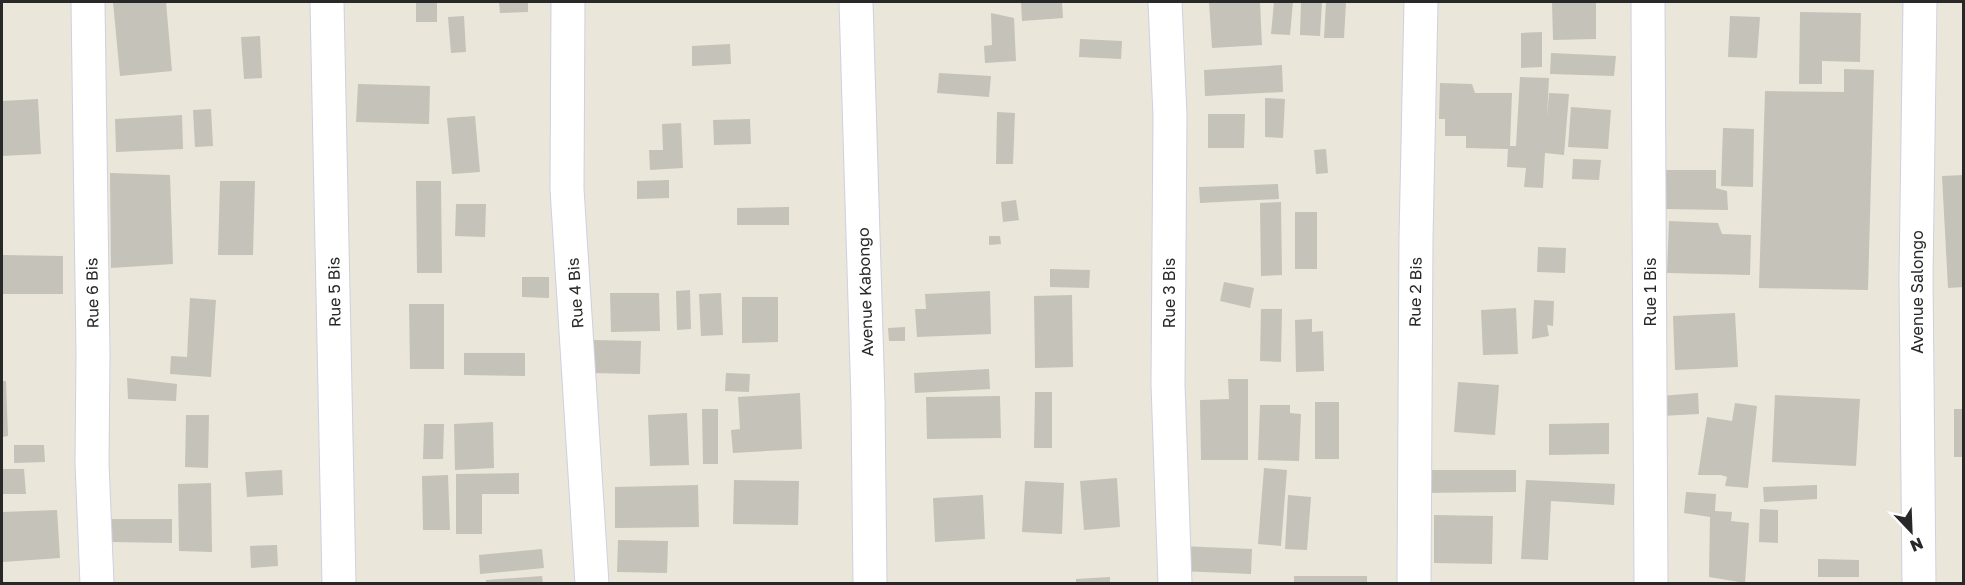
<svg xmlns="http://www.w3.org/2000/svg" width="1965" height="585" font-family="'Golos Text',sans-serif">
  <rect width="100%" height="100%" fill="#eae6da"/>
  <path fill="#c5c2b9" d="M113,2H166L172,71L120,76Z
    M416,2H437V22H416Z
    M499,2H528V12L500,13Z
    M1021,2H1062L1063,18L1022,21Z
    M1209,2H1260L1262,45L1212,48Z
    M1274,2H1293L1290,35L1271,34Z
    M1301,2H1322L1320,36L1300,35Z
    M1326,2H1346L1344,38H1324Z
    M1552,2H1596V39L1553,40Z
    M1800,12L1861,13L1860,62L1822,61V84H1799Z
    M991,13L1014,18L1016,61L985,63L984,46L992,45Z
    M464,16L466,52L451,53L448,17Z
    M1730,16L1760,17L1757,58L1728,57Z
    M1542,32V67L1521,68V33Z
    M260,36L262,78L244,79L241,37Z
    M1080,39L1122,41L1121,59L1079,57Z
    M730,44L731,64L692,66V46Z
    M1551,53L1616,56L1614,76L1550,74Z
    M1282,65L1283,92L1205,96L1204,70Z
    M1844,69L1874,70L1868,290L1759,288L1765,91L1844,92Z
    M939,73L991,76L989,97L937,93Z
    M1520,77L1549,78L1547,118L1549,93L1569,94L1564,155L1545,153L1543,188L1524,187L1526,168L1507,167L1508,149L1466,148V136H1445V119H1439L1440,83L1472,84L1475,93H1512L1510,146H1516Z
    M358,84L430,86L429,124L356,122Z
    M1265,98L1285,99L1283,138L1265,137Z
    M38,99L41,154L2,156V101Z
    M1571,107L1611,110L1608,149L1568,147Z
    M211,109L213,146L195,147L193,110Z
    M997,112L1015,113L1013,164H996Z
    M1208,114H1245L1244,148H1208Z
    M182,115L183,149L116,152L115,119Z
    M475,116L480,172L452,174L447,118Z
    M750,119L751,144L714,145L713,120Z
    M681,123L683,168L650,170L649,150H663L662,124Z
    M1723,128L1754,129L1753,187L1721,186Z
    M1326,149L1328,173L1316,174L1314,150Z
    M1573,159L1601,160L1599,180L1572,179Z
    M1664,170H1716V188L1727,191L1728,210L1663,209Z
    M110,173L170,175L173,264L111,268Z
    M1964,175V287L1948,288L1942,176Z
    M669,180V198L637,199V181Z
    M220,181H255L253,255H218Z
    M416,181H441L442,273H417Z
    M1278,184L1279,199L1200,203L1199,187Z
    M1016,200L1019,220L1003,222L1001,202Z
    M1281,202L1282,275L1261,276L1260,203Z
    M456,204H486L485,237L455,236Z
    M789,207V225H737V208Z
    M1295,212H1317V269H1295Z
    M1669,221L1718,223L1722,234L1751,235L1750,275L1667,273Z
    M989,236H1000L1001,244L989,245Z
    M1538,247L1566,248L1565,273L1537,272Z
    M2,255L63,256V294H2Z
    M1050,269L1090,270L1089,288L1050,287Z
    M522,277H549V298L522,297Z
    M1224,282L1254,288L1250,308L1220,301Z
    M690,290L691,329L677,330L676,291Z
    M990,291L991,334L917,337L915,309H926L925,294Z
    M610,293H659L660,331L611,332Z
    M721,293L723,335L701,336L699,294Z
    M1072,295L1073,367L1035,368L1034,296Z
    M742,297H778V342L742,343Z
    M190,298L216,300L211,377L170,374L171,356L187,357Z
    M1534,300L1554,301L1553,326L1547,325L1549,336L1532,339Z
    M409,304H444V369H410Z
    M1516,308L1518,354L1483,355L1481,310Z
    M1261,309H1282L1281,362L1260,361Z
    M1735,313L1738,367L1675,370L1673,316Z
    M1312,319V332L1323,331L1324,371L1296,372L1295,320Z
    M905,327V341H889L888,328Z
    M592,340L641,341L640,374L591,373Z
    M464,353H525V376L464,375Z
    M989,369L990,389L915,393L914,373Z
    M726,373L750,374L749,392L725,391Z
    M127,378L177,384L176,401L128,399Z
    M1228,379H1248V460H1201L1200,400L1229,399Z
    M2,381H6L8,436L2,437Z
    M1458,382L1499,385L1495,435L1454,432Z
    M1035,392H1052V448H1034Z
    M800,393L802,449L733,453L731,430L740,429L738,397Z
    M1698,393L1699,414L1661,416L1660,396Z
    M1775,395L1860,399L1856,466L1772,462Z
    M1000,396L1001,438L927,439L926,397Z
    M1315,402H1339V459H1315Z
    M1735,403L1757,406L1748,488L1725,486L1727,477L1721,475H1698L1707,417L1732,421Z
    M1260,405H1290V413L1301,414L1299,461L1258,460Z
    M702,409H718V464H703Z
    M1954,409H1964V457H1954Z
    M687,413L689,465L650,466L648,415Z
    M186,415H209L208,468L185,467Z
    M493,422L494,468L455,470L454,424Z
    M1609,423V454L1549,455V424Z
    M424,424H444L443,459H423Z
    M14,445H44L45,462L14,463Z
    M1264,468L1287,470L1281,546L1258,544Z
    M2,469H24L26,494H2Z
    M282,470L283,495L247,497L245,472Z
    M1419,470H1516V492L1419,493Z
    M519,473V494H482V534H456V474Z
    M448,475L450,530H423L422,476Z
    M1117,478L1120,527L1084,530L1080,481Z
    M734,480L799,481L798,525L733,524Z
    M1526,480L1615,484L1614,505L1551,501L1548,560L1521,559Z
    M1025,481L1064,483L1062,534L1022,532Z
    M211,483L212,552L179,551L178,484Z
    M698,485L699,527L615,528V487Z
    M1817,485V499L1764,502L1763,487Z
    M1686,492L1716,494L1715,511L1732,512L1731,521L1749,523L1745,583L1709,577L1710,517L1684,513Z
    M983,495L985,539L935,542L933,498Z
    M1288,495L1311,497L1307,550L1285,549Z
    M1760,509L1778,510V543L1759,542Z
    M57,510L60,558L2,562V512Z
    M1434,515L1493,516L1492,564L1434,563Z
    M112,519H172V543L111,542Z
    M618,540L668,541L667,573L617,572Z
    M277,545L278,566L251,568L250,546Z
    M1180,546L1252,549L1251,574L1179,571Z
    M542,549L544,568L480,574L479,555Z
    M1818,559L1859,560V577H1818Z
    M542,576L543,584H486V580Z
    M1294,576H1367V584H1294Z
    M1110,577V584H1076V579Z"/>
  <g fill="none" stroke-linecap="round" stroke-linejoin="round">
    <g stroke="#cfd0e1" stroke-width="35">
      <path id="minor" d="M88,2L93,353L92,463L97,584
        M327,2L339,584
        M568,2L567,189L592,584
        M856,2L868,401L870,584
        M1165,2L1170,115L1168,384L1175,584
        M1648,2L1651,584
        M1414,584L1416,238L1421,2
        M1919,584L1916,277L1920,2"/>
    </g>
    <use href="#minor" stroke="#fff" stroke-width="33"/>
  </g>
  <g text-anchor="middle" stroke-width="4.5" stroke-linejoin="round" paint-order="stroke">
    <g font-size="16" fill="#282828" stroke="#fff">
      <text transform="translate(334 292) rotate(-91)" y="6">Rue 5 Bis</text>
      <text transform="translate(865 292) rotate(-92)" y="6">Avenue Kabongo</text>
      <text transform="translate(1415 292) rotate(-89)" y="6">Rue 2 Bis</text>
      <text transform="translate(1650 292) rotate(-90)" y="6">Rue 1 Bis</text>
      <text transform="translate(1917 292) rotate(-90)" y="6">Avenue Salongo</text>
      <text transform="translate(92 293) rotate(-91)" y="6">Rue 6 Bis</text>
      <text transform="translate(575 293) rotate(-94)" y="6">Rue 4 Bis</text>
      <text transform="translate(1169 293) rotate(-90)" y="6">Rue 3 Bis</text>
    </g>
  </g>
  <rect width="1965" height="585" fill="none" stroke="#282828" stroke-width="6"/>
  <g transform="translate(1911 531) rotate(157)" stroke="#ffffff" stroke-width="4.5" paint-order="stroke">
  <path d="M0-4.5L10 22L0 15L-10 22Z" fill="#282828"/>
  <text y="-9" font-size="16" font-weight="bold" text-anchor="middle" fill="#282828">N</text>
  </g>
</svg>
